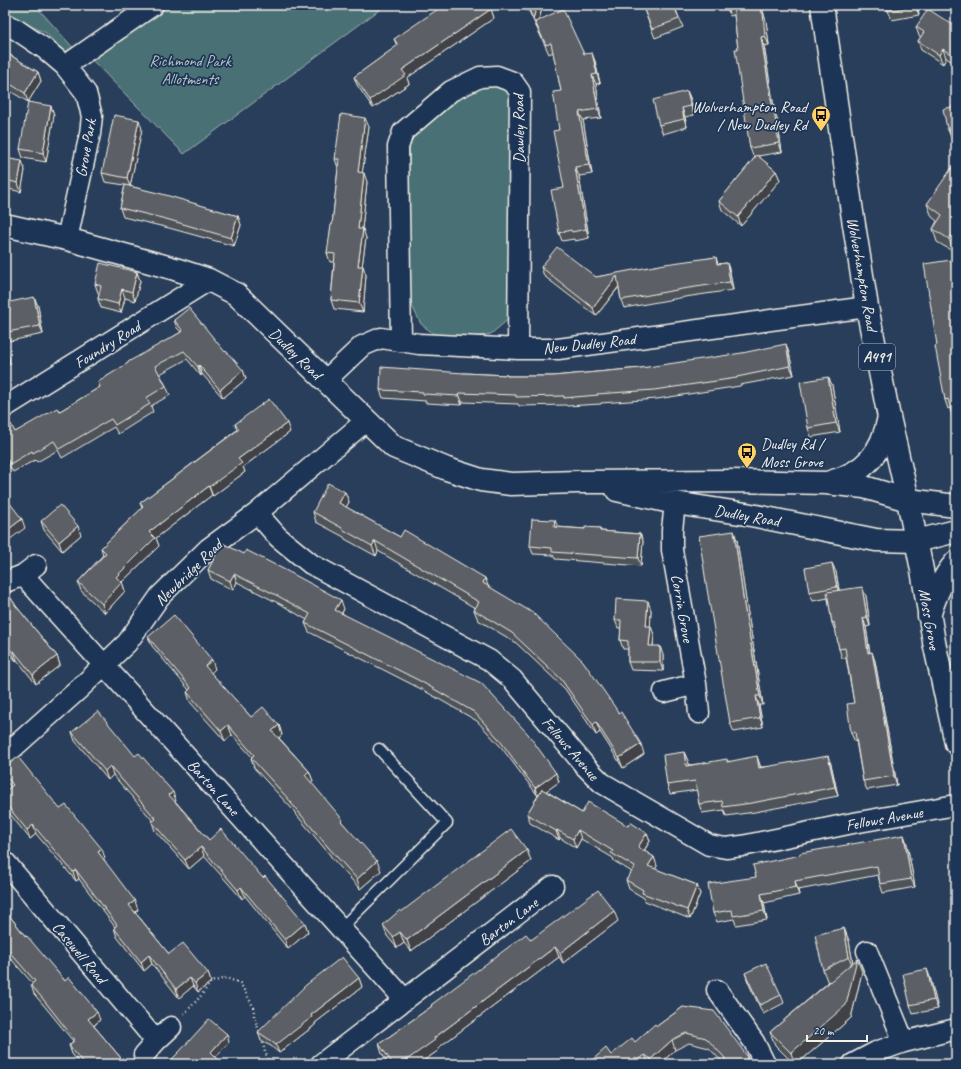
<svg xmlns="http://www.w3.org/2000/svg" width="961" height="1069" font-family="Caveat,sans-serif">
  <rect width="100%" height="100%" fill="#293e5a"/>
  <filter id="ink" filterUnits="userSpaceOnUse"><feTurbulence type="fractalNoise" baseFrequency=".025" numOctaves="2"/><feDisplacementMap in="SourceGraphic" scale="8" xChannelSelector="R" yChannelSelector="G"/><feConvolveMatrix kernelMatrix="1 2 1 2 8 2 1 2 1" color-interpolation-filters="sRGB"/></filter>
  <g filter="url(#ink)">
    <path fill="#497175" stroke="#9eb1ae" d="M5,5H35L76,51L69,59L46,33L5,14Z
      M158,5H386L184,154L90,58Z
      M486,81L509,85L512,97L511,317L491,334L464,339L434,334L421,324L410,302L409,166L410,138L467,90Z"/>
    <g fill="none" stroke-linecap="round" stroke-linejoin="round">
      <g stroke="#f4f1e8" stroke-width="13">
        <path id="service" d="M341,928L447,823L379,749"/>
      </g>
      <g stroke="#f4f1e8" stroke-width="23">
        <path id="minor" d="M5,24L17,30L45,49L65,66L86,93L92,116L90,134L67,239
          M65,66L153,5
          M401,341L398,147L403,132L451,91L480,77L497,76L513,82L520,92L518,349
          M325,381L362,346L381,338L419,344L518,349H558L867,307
          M5,407L209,280
          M675,503L672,530V550L696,684L699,713
          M257,513L278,537L311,564L489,660L512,679L586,767L602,783L709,845L726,848L742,846L853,823L956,805
          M23,575L405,1000
          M8,581L23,575L36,565
          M664,692L696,684
          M5,754L13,748L79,689L127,643L160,596L209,548L257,513L367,420
          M5,862L156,1041
          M867,951L904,1042
          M717,990L754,1042L765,1064
          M144,1055L156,1041L171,1027
          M321,1064L553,886
          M853,1064L876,1052L904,1042L956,1029"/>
      </g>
      <g stroke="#f4f1e8" stroke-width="25">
        <path id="secondary" d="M5,225L67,239L175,269L209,280L236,294L394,447L447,469L481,480L511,484L578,482L730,481L826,483L864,487L908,500L956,506
          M830,482C865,473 882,453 889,417
          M617,490L675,503L746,514L876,540L917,541L956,531
          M929,616C935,596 942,578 956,562"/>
      </g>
      <g stroke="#f4f1e8" stroke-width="25">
        <path id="trunk" d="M822,5L852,212L867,307L889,417L908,500L922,570L934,642L956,743"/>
      </g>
      <path stroke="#f4f1e8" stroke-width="2.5" stroke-dasharray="1 3" stroke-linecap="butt" d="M184,1014L200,997L211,982L226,978L240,983L248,997L254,1008V1017L260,1033
        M262,1039L265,1052L270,1064"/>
      <use href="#service" stroke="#1d3557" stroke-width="10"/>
      <use href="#minor" stroke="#1d3557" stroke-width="20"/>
      <use href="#secondary" stroke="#1d3557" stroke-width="22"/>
      <use href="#trunk" stroke="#1d3557" stroke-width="22"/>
    </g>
    <path fill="#4e5358" stroke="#f4f1e8" d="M508,5H543L539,20L584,54L595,61L600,83L596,84L601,118L583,120L592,174L579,176L589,238L575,241L574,239L562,241L559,233L564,188L559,130L561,91L553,52L549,54L529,11Z
      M642,5H674L683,27L655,38Z
      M726,5H762L764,15L766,21L769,45L764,46L775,114L777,119L782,152L758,156L776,171L780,180L741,226L722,210L719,201L756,156H753L750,148L734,15L730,16Z
      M887,5H917L919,15L892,20L888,11Z
      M491,9L494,18L407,78L409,84L373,108L357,85L354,77L397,46L394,39Z
      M916,27H956V64L946,58L943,64L921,50L918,41L921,37L919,36Z
      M5,52L38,72L41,81L28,102L5,88Z
      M687,91L691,100L694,115L685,117L687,127L663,134L659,125Z
      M51,106L54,115L46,162L23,158L20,149Z
      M956,106V160L951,137L947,128Z
      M369,127L362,173L367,182L362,229L366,238L362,266L366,275L363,312L334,309L331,300L334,262H330L327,253L332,225L338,168L335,159Z
      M142,129L130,186L238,216L241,225L234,246L169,228L123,217L120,208L125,185L105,182L102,173Z
      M5,158L25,170L21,192L5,188Z
      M956,168V249L954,252L937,242L933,229L937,221L932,217L927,204Z
      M716,257L718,264L727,263L730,272L733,290L685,297L624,308L621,300L619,287L596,316L544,276L541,267L596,277Z
      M951,260L954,269L956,280V430L950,408L948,409L945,400L937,345Z
      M137,272L140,281L135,301L125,298L121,313L101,308L98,299L99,294L98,293L95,284Z
      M34,297L38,306L43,334L10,341L7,332Z
      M174,320L225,352L243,370L246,379L223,398L202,374L201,376L187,359L160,374L166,386L170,395L151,406L153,412L118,434L114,427L62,458L58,450L37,462L35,460L13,472L7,461L5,462V427L15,432L60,411L100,387L98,382L181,332L177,328Z
      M5,341L7,347L10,364H5Z
      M789,353L794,375L740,385V386L657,399L601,403V404L567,406L566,405L519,406L518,404L462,402V405L426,403V401L383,398L380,390L464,373L507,375L508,376H553L641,368Z
      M828,377L832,385L840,432L811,437L808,428Z
      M235,424L290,432L243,467L245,472L213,496L212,495L156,538L159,546L122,582L125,591L105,613L81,591L78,582L103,555L101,548L142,508L140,503L237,430Z
      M345,492L349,502L346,507L400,537L485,578L488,587L644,754L623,768L600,732L596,735L565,689L515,642L478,620L474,610L475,608L378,551L376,556L345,539L344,537L316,522L313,512Z
      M41,521L81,535L62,551L44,530Z
      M557,527L585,529L600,528L601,531L640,534L643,541L641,566L555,559L553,555L533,554L530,546Z
      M737,540L748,614L763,705H759L763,727L734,732L730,723Z
      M222,543L344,609L342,613L556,773L559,782L546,791L582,813L628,826L647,833L650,841L644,851L654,857L657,866L655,869L697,885L700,894L690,919L645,901L644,898L629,889L626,880L632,872L614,861L613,858L581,839L576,848L560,838L559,840L530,823L527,814L538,796L501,747L477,721L423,690L309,632L305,623L307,620L282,605L237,582L233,590L211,579L208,570Z
      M836,572L839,590L866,596L870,626L866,627L870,653L875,661L897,785L867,790L863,781L856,741L855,742L851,733L854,703L846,658H842L839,649L836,631H835L832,623L828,598L813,601L809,592Z
      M5,589L16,606L57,656L60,665L36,684L17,660L16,661L5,648Z
      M651,610L650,626L654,635L653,646L663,655V671L631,670L628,662V649H623L620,640L621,628H618L615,620Z
      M148,637L215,669L211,673L251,717L279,725L282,735L279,738L309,771L313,781L311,783L381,871L360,889L331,857L330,855L295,813L294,811L254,768L251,758L252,757L232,735L225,741L190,702L187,692L189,690L152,646Z
      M72,732L135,756L176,801H175L209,840L263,878L305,923L308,932L288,949L245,896L242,899L204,856L189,869L155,831L152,822L153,821L113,775L108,780L75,741Z
      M684,752L688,761V765L727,761L760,765L761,767L831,764L838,796L755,812L726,816L724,810L702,813L699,804L697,790L670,794L667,785Z
      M5,767L60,809L105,858L103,859L138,910L135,912L169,954L208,973L211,982L198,992L193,986L179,998L152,964L144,971L117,937L114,928L115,927L79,879L76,881L36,834L30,839L5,808V791L11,787L5,780Z
      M904,835L907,844L915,887L883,893L880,884L878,875L798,890L799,895L764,903L767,920L736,925L734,919L717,922L713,913L756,877Z
      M527,850L531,861L411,951L404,943L397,948L387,936L383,925L401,912Z
      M5,910L26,937L100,1020L94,1026L126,1064H80L72,1054L69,1045L73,1041L46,1008L34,994L31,985L33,984L5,952Z
      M618,921L563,963L559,957L438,1048L439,1050L419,1064H389L382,1054L379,1044L432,1006L431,1005L531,940Z
      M844,928L849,941L853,963L862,972L851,1018L797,1064H794L775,1045L770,1032L830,981L828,983L823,970Z
      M745,973L781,995L784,1003L763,1014L748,982Z
      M930,977L938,1009L913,1014L910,1005Z
      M359,978L362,987L315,1023V1025L279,1053L271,1046L261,1041L258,1032Z
      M683,1007L747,1056L750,1064H724L709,1048L689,1043L675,1050L660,1064H582L611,1055L635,1042Z"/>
    <path fill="#404347" stroke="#f4f1e8" d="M537,5H543L537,26L535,22L537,28L533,19Z
      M760,5H762L764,15L766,21L769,45L765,36Z
      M915,5H917L919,15Z
      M491,9L494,18L407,78L409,84L373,108L370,100L402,70Z
      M761,37L764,46L775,114L777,119L782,152L779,143L773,111Z
      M943,49L946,58L943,64L939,55Z
      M592,53L595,61L600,83L597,74Z
      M38,72L41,81L28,102L25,93Z
      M592,75L596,84L601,118L598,109Z
      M687,91L691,100L694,115L691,106Z
      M51,106L54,115L46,162L43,153Z
      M682,108L685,117L687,127L684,119Z
      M579,112L583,120L592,174L589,165Z
      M365,118L369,127L361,181L358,172Z
      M139,120L142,129L130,187L127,178Z
      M22,161L25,170L21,192L18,183Z
      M575,167L579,176L589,238L586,229Z
      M776,171L780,180L741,226L738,217Z
      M364,173L367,182L361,238L358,229Z
      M238,216L241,225L234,246L231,238Z
      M363,229L366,238L361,274L358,266Z
      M956,229V249L954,252L949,239Z
      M951,260L954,269L956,280V291Z
      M727,263L730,272L733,290L730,282Z
      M363,266L366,275L363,312L359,303Z
      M137,272L140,281L135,301L132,292Z
      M617,276L620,285L596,316L593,308Z
      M122,289L125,298L121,313L118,304Z
      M34,297L38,306L43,334L40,326Z
      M5,341L7,347L10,364L6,355Z
      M786,344L789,353L794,375L790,366Z
      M199,365L202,374L201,376L198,367Z
      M243,370L246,379L223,398L220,390Z
      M828,377L832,385L840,432L836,423Z
      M459,393L462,402V405L458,396Z
      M287,423L290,432L243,467L245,472L213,496L209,487L238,459Z
      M209,486L212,495L156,538L159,546L122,582L125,591L105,613L102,604L116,577L149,532Z
      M345,492L349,502L343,513L339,503Z
      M22,519L25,528L5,543V532Z
      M555,520L558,528L554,527Z
      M78,526L81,535L62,551L59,542Z
      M734,531L737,540L748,614L763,705L760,696L744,605Z
      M640,534L643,541L641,566L638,558Z
      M375,541L378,551L376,556L372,546Z
      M832,563L836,572L840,596L837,587Z
      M234,574L237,582L233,590L230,581Z
      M485,578L489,588L483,583Z
      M862,587L866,596L870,626L867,617Z
      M341,600L344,609L339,618L335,610Z
      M648,601L651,610L650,635L646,626Z
      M863,618L866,627L871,662L868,653Z
      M651,626L654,635L652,655L649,646Z
      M660,646L663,655V671L660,662Z
      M14,651L17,660L16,661L12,652Z
      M872,652L875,661L897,785L894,776Z
      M57,656L60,665L36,684L33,675Z
      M212,660L215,669L208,676L205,666Z
      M756,696L759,705L763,727L760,718Z
      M596,722L600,732L596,735L593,725Z
      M228,725L232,735L225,741L221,731Z
      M279,725L282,735L276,740L272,731Z
      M641,744L644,754L623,768L619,758Z
      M684,752L688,761L689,775L686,766Z
      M757,756L760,765L762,776L759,768Z
      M828,756L831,764L838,796L835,787Z
      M110,766L113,775L108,780L105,771Z
      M309,771L313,781L308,785L305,775Z
      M556,773L559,782L538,797L535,788Z
      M173,792L176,801L173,803L169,795Z
      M33,825L36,834L30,839L27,830Z
      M557,830L560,838L559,840L556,831Z
      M578,830L581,839L576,848L573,839Z
      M647,833L650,841L641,855L638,847Z
      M904,835L907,844L915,887L911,879Z
      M201,847L204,856L189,869L185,860Z
      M102,849L105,858L101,861L98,852Z
      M527,850L531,861L411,951L407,940Z
      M654,857L657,866L652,875L648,866Z
      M377,861L381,871L360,889L357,879Z
      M76,870L79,879L76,881L73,872Z
      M795,881L798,890L799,895L796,887Z
      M697,885L700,894L690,919L687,910Z
      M241,887L245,896L242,899L238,890Z
      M761,894L764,903L767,920L764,911Z
      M135,901L138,910L132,914L129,905Z
      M614,911L618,921L563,963L560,953Z
      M305,923L308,932L288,949L285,940Z
      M844,928L849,941L854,970L849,957Z
      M400,932L404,943L397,948L393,937Z
      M555,947L559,957L438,1048L439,1050L419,1064H401L434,1038Z
      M149,955L152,964L144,971L141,962Z
      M857,959L862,972L851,1018L797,1064H795L791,1053Z
      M927,969L930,977L938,1009L934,1000Z
      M208,973L211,982L198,992L195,983Z
      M190,978L193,986L179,998L176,989Z
      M359,978L362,987L315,1023V1025L279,1053L276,1045L311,1015Z
      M97,1012L100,1020L91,1028L88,1019Z
      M227,1034L229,1042L213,1060L211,1052Z
      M672,1040L675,1050L660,1064H652L651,1059Z
      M645,1055L649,1064H634Z
      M747,1056L750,1064H746Z
      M218,1059L220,1064H214Z"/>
    <path fill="#5b6066" stroke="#f4f1e8" d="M444,5H488L491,9L402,70L406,75L370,100L354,77L398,45L394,39Z
      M527,5H537L533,19Z
      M642,5H674L679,19L652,29Z
      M726,5H760L762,13H763L765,36L761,37L773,111H774L779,143L750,148L735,49H738L733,6L727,7Z
      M887,5H915L916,6L888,11Z
      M563,9L584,54L592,53L597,74L592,75L598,109L579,112L589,165L575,167L586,229L572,232L571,230L559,233L551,190L564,188L553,131L559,130L553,92L561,91L551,43L546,45L535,22Z
      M928,9L956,27V58L943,49L939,55L918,41L924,32L916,27Z
      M5,52L38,72L25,93L5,81Z
      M687,91L691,106L682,108L684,119L659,125L653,100Z
      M28,102L51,106L43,153L20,149Z
      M956,106V156H955L949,128H947L943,109Z
      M341,114L365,118L358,172L364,173L358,229H363L358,266H363L359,303L331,300L335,254L327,253L331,225H332L339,159H335Z
      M114,115L139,120L127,178L102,173Z
      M757,155L776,171L738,217L719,201Z
      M5,158L22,161L18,183L5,180Z
      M953,166L956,168V229L949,239L933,229L942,215L927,204Z
      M125,185L162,194L238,216L231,238L166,219L120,208Z
      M557,247L596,277L665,264L716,257L717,264L727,263L730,282L682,289L621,300L617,276L593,308L541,267Z
      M951,260L956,291V430L948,399L945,400L935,346L937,345L924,264Z
      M100,263L137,272L132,292L122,289L118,304L98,299L101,286L95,284Z
      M34,297L40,326L7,332L5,322V303Z
      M189,308L225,352L226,351L243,370L220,390L199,365L198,367L184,351L155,366L166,386L146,398L150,404L115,425L111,419L59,449L54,441L33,453L32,451L10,464L5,455V427L11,424L15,432L57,408L60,411L100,387L98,382L128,363V362L183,331L174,320Z
      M786,344L790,366L737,377V378L654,390L597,394L598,395L564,398V396L516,397V395L459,393L458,396L423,394V392L380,390L381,367L464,373L507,375V376H553L641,368L742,353Z
      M5,345L6,355H5Z
      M828,377L836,423L808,428L800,382Z
      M269,399L287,423L238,459L242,463L209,487V486L149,532L155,538L116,577L122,582L102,604L78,582L106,553L101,548L143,507L140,503L239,429L235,424Z
      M328,483L345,492L339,503L400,537L404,530L485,578L483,583L533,613L583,661L619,713L621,712L641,744L619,758L596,722L593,725L561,679L512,633L474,610L479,602L375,541L372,546L342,529V528L313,512Z
      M6,498L22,519L5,532V499Z
      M60,505L78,526L59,542L41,521Z
      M532,519L555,520L554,527L585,529V527L600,528V531L640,534L638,558L552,552V548L530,546Z
      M734,531L744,605L760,696H756L760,718L730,723L707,589L699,536Z
      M222,543L244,554L246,550L291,573L341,600L335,610L481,683L528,734L556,773L535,788L498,738L474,712L420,681L305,623L310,614L278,596L234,574L230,581L208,570Z
      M832,563L837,587L809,592L805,568Z
      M862,587L867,617L863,618L868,653L872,652L894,776L863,781L855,732L851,733L847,704L854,703L845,648L839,649L834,622L832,623L827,592Z
      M5,589L16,606L57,656L33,675L14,651L12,652L5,643Z
      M616,599L648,601L646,626H651L649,646H660V662H628V641L620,640L621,620H615Z
      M174,615L212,660L205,666L251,717L263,707L279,725L272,731L309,771L305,775L343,820L341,821L377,861L357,879L328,847L291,803H292L251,758L254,755L228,725L221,731L187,692L191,688L148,637Z
      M98,711L135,756L139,753L173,792L169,795L209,840L221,829L263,878L265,876L305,923L285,940L241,887L238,890L201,847L185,860L152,822L156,819L110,766L105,771L72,732Z
      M684,752L686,766L727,759V762L757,756L759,768L828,756L835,787L752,803L723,807L722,801L699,804L695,781L667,785L663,755Z
      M18,757L60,809L66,805L102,849L98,852L135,901L129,905L169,954L183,943L208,973L195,983L190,978L176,989L149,955L141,962L114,928L117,925L76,870L73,872L33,825L27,830L5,803V791L13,785L5,775V767Z
      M542,789L582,813L588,802L628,826L630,822L647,833L638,847L654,857L648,866L697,885L687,910L642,893L643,890L626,880L635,867L611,853L613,851L578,830L573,839L557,830L556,831L527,814Z
      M511,829L527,850L407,940L400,932L393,937L383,925L400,910L401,912Z
      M904,835L911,879L880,884L877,866L795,881L796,887L761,894L764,911L733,916L732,910L713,913L708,884L756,877L753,865L800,855V853Z
      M598,890L614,911L560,953L555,947L434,1038L435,1040L401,1064H393L379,1044L432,1006L431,1005L526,934L531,940Z
      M5,910L26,937L27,936L65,981L69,977L97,1012L88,1019L126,1064H84L69,1045L75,1040L43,999L31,985L35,981L5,947Z
      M844,928L849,957L823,970L815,935Z
      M342,957L359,978L311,1015L312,1017L276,1045L267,1038L258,1032L306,985Z
      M857,959L846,1005L791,1053L770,1032Z
      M766,963L781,995L760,1005L745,973Z
      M927,969L934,1000L910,1005L903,974Z
      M683,1007L714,1011L747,1056L746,1064H724L725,1058L706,1038L686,1033L672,1040L651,1059L645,1055L634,1064H619L617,1062L619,1064H582L588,1060L590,1062L606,1048L611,1055L632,1038L635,1042L655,1024L657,1026Z
      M209,1019L227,1034L211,1052L218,1059L214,1064H198L196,1062L194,1064H167L180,1051Z
      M133,1059L137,1064H126Z"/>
  </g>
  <defs>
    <g id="bus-pin" transform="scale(1)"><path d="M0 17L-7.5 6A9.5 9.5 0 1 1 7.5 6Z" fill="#ffd166" stroke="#1d3557"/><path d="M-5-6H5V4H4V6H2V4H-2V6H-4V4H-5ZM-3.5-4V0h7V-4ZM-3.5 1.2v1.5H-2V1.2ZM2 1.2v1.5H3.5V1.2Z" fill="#111"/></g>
  </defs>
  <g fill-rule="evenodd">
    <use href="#bus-pin" x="821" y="115"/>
    <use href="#bus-pin" x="747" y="452"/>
  </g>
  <g text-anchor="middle" stroke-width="3.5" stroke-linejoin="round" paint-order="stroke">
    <rect fill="#1d3557" stroke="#b4b9bc" stroke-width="1" x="859" y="344" width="36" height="26" rx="3"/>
    <g font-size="15" font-weight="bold" fill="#f4f1e8">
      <text x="877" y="362">A491</text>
    </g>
    <g font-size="16" fill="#b8c4c0" stroke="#1d3557">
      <text x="190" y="66">Richmond Park<tspan x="190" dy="18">Allotments</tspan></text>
    </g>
    <g font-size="16" fill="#f4f1e8" stroke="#1d3557" text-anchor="end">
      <text x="807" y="112">Wolverhampton Road<tspan x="807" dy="18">/ New Dudley Rd</tspan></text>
      <text x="761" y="449" text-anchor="start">Dudley Rd /<tspan x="761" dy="18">Moss Grove</tspan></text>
    </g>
    <g font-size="16" fill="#f4f1e8" stroke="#1d3557">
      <text transform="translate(518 129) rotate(-91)" y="6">Dawley Road</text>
      <text transform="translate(85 148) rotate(-80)" y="6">Grove Park</text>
      <text transform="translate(863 274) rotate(80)" y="6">Wolverhampton Road</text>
      <text transform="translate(589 343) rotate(-6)" y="6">New Dudley Road</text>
      <text transform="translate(107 344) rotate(-32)" y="6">Foundry Road</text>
      <text transform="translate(296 353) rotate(44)" y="6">Dudley Road</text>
      <text transform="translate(747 515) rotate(10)" y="6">Dudley Road</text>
      <text transform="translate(188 572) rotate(-44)" y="6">Newbridge Road</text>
      <text transform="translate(683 608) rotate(80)" y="6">Corrin Grove</text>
      <text transform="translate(930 619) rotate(80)" y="6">Moss Grove</text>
      <text transform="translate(571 748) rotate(49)" y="6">Fellows Avenue</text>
      <text transform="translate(214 787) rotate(48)" y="6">Barton Lane</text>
      <text transform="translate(884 818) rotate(-10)" y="6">Fellows Avenue</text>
      <text transform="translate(508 921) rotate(-37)" y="6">Barton Lane</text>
      <text transform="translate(80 952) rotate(50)" y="6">Casewell Road</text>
    </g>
  </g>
  <rect width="961" height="1069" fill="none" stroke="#1d3557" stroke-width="20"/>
  <rect x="10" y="10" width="941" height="1049" fill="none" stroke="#f4f1e8" stroke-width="1.5" filter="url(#ink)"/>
  <path d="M807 1035v6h60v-6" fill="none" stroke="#f4f1e8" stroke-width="2"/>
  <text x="813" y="1035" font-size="12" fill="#f4f1e8" stroke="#1d3557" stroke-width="3" paint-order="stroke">20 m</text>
</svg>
